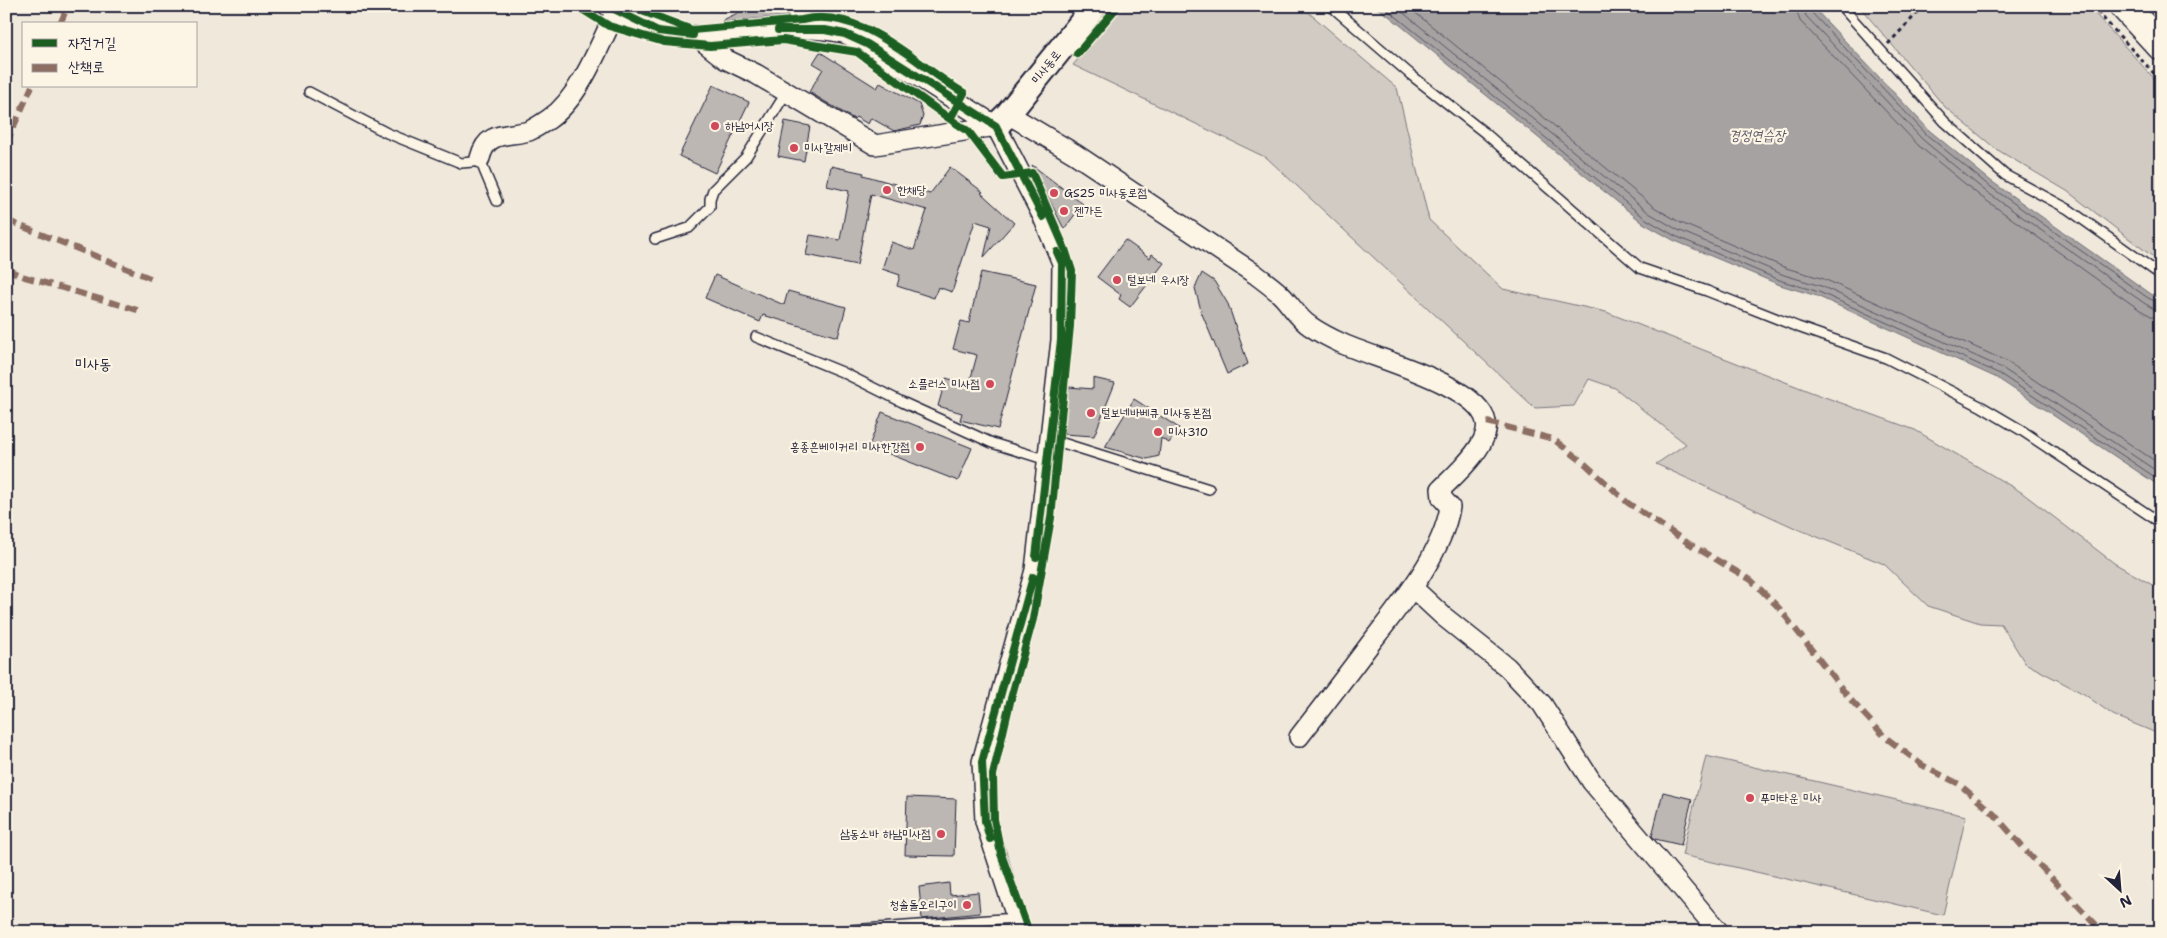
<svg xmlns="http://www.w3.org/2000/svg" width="2167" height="938" font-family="'Shantell Sans','Poor Story',sans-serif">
  <rect width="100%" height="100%" fill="#efe8db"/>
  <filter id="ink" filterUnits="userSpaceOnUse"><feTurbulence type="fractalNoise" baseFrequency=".02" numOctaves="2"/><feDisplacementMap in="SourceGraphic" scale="10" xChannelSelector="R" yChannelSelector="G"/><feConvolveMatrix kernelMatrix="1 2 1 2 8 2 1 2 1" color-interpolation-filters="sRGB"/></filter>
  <g filter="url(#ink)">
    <path fill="#d1cbc3" stroke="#7a767f" d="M1124,6H1301L1397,88L1429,220L1503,289L1606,312L1811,392L1915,430L2021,492L2114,563L2161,590V735L2113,715L2084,694L2025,663L2001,624L1980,623L1928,606L1884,564L1793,527L1656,464L1686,444L1615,388L1589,379L1574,406L1535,408L1267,158L1073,65Z
      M1859,6H2088L2161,86V263L2067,191L1996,149L1945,107Z
      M1706,756L1966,816L1943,915L1682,855Z"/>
    <path fill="#a6a2a2" stroke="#716f79" d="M1374,6H1812L1930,131L1991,181L2161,301V487L1997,378L1817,296L1780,285L1673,240L1643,223L1389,16Z"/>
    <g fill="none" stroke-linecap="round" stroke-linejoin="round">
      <path stroke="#575564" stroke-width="1" d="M1383,6L1646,219L1675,236L1782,281L1819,292L2000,374L2161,481
        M1395,6L1649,213L1678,230L1784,275L1821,286L2002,368L2161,474
        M1407,6L1654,207L1681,223L1786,268L1824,279L2006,361L2161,465
        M1795,6L1800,21L1919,146L1980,196L2140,310L2151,316L2161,318
        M1803,6L1806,16L1923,140L1984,190L2144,303L2154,309L2161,311
        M1809,6L1811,12L1927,135L1988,185L2148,298L2161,304"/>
    </g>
    <path fill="#bcb7b3" stroke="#22223b" d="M752,6H783L787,16L723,22V20Z
      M820,52L877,88L880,83L919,104L923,116L920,125L894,131L871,118L868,124L856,117L854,119L809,92L823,69L813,63Z
      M713,85L749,102L715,173L679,156Z
      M785,121L810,126L804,161L778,156Z
      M1032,165L1083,204L1064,229Z
      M831,166L864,173L863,175L930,194L950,167L983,192L981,193L1014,223L984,257L991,226L975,221L952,292L938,287L934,298L897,286L900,275L882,269L891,242L914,250L927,210L871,194L857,265L806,255L810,235L840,240L849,191L827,186Z
      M1125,240L1150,258L1152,254L1164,263L1130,307L1119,299L1121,295L1097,277Z
      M981,272L1036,284L998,429L960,420L962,413L938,406L946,378L969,385L977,355L953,349L961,321L969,323Z
      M1202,273L1214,281L1228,304L1248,364L1227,374L1202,314L1195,288Z
      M715,275L784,305L788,291L846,307L838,337L763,315L760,322L705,298Z
      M1093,378L1115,383L1094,436L1063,434L1069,387L1093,389Z
      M1134,399L1179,428L1169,443L1161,438L1159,456L1147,459L1105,447Z
      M882,412L972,448L958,481L869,446Z
      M1663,792L1692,799L1681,845L1655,839L1652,836Z
      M907,797L956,799L954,856L905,855Z
      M949,883L950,895L978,892L980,913L922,919L919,887Z"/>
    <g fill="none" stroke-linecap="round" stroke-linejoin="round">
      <g stroke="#22223b" stroke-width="12">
        <path id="service" d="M1331,6L1411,75L1485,133L1640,268L1707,291L1798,327L1886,358L1982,407L2021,430L2161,523
          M1841,6L1945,122L2005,175L2068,209L2161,275
          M309,92L387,133L461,163L473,162L480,158L484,170L497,201
          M655,239L689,228L710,207V199L713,190L746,157L786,93
          M756,337L842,372L902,402L992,443L1047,460
          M1050,439L1209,489
          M823,932L1016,918"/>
      </g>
      <g stroke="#22223b" stroke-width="22">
        <path id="minor" d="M608,6C623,15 643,27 660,31C720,45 782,19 843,33C851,35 859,41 867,44L996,126L1043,217L1062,263L1061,340L1035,570L982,762L985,821L1021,932
          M794,6L808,29
          M696,36L725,59L756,74L875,145L996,126
          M1008,114L1075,154L1255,274C1265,282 1276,289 1284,298C1292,307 1300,320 1310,326C1320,333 1332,339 1343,344C1376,359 1479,385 1486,422C1491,444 1455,475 1441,489L1442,498L1450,507C1442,555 1400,605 1370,644C1347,675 1323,706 1299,737
          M480,158C487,130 507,137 529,131C536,128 543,123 549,119C580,98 600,44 616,11
          M1413,588L1443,616L1507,667L1542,704L1592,782L1719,932"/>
      </g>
      <g stroke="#22223b" stroke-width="28">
        <path id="tertiary" d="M996,126L1008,114L1095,6"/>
      </g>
      <g stroke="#22223b" stroke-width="31">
        <path id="primary" d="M2124,6L2161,46"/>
      </g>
      <path stroke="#22223b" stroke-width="3" stroke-dasharray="4 4" stroke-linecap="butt" d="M2092,6L2161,81
        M1888,44L1924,6"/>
      <use href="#service" stroke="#fcf5e5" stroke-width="9"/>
      <use href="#minor" stroke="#fcf5e5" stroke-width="19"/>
      <use href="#tertiary" stroke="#fcf5e5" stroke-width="24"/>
      <use href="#primary" stroke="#fcf5e5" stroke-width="28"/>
      <path stroke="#8d6e63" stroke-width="6" stroke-dasharray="12 6" stroke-linecap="butt" d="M60,24L68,6
        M6,144L32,86
        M6,220L155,280
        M6,269L25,277L141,311
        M1487,422L1553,439L1583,462L1628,503L1688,543L1751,580L1779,608L1850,699L1885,737L1922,765L1959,784L1994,814L2027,852L2103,932"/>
      <g stroke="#fcf5e5" stroke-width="11">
        <path id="cycleway" d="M577,6L609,26L664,42L710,46L783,40L857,52L950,119
          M608,6L658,31L693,35
          M629,6L692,30L802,20C861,5 917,66 964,93L950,119L968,131L1003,177L1032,173L1065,249L1072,271L1070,326L1051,518L1033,619L1010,702L993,775L994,819L1001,854L1029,932
          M778,30H825L845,34L867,44L996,126L1043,217
          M1077,54L1118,6
          M1036,557L1061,340L1062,263L1057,252
          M990,839L985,821L982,762L1033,577"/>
      </g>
      <use href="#cycleway" stroke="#1b5e20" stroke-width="8"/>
    </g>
  </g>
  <g fill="#d1495b" stroke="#fcf5e5" stroke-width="2">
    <circle cx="715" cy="126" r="5"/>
    <circle cx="794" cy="148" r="5"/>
    <circle cx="887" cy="190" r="5"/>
    <circle cx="1054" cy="193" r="5"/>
    <circle cx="1064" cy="211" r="5"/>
    <circle cx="1117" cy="280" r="5"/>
    <circle cx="990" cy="384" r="5"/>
    <circle cx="1091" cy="413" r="5"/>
    <circle cx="1158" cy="432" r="5"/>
    <circle cx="920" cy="447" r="5"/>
    <circle cx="1750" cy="798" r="5"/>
    <circle cx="941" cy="834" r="5"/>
    <circle cx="967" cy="905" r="5"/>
  </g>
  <g text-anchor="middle" stroke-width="4.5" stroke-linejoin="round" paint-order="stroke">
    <g font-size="12" fill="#22223b" stroke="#fcf5e5">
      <text transform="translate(1046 67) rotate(-51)" y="4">미사동로</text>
    </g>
    <g font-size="12" fill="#22223b" stroke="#fcf5e5" text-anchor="start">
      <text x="725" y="130">하남어시장</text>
      <text x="804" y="152">미사칼제비</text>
      <text x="897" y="194">한채당</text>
      <text x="1064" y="197">GS25 미사동로점</text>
      <text x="1074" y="215">젠가든</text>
      <text x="1127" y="284">털보네 우시장</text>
      <text x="980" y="388" text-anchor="end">소플러스 미사점</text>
      <text x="1101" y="417">털보네바베큐 미사동본점</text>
      <text x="1168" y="436">미사310</text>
      <text x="910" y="451" text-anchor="end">홍종흔베이커리 미사한강점</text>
      <text x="1760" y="802">푸마타운 미사</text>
      <text x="931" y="838" text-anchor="end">삼동소바 하남미사점</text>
      <text x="957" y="909" text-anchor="end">청솔돌오리구이</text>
    </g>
    <g font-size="14" font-style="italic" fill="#575564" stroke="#fcf5e5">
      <text x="1757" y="140">경정연습장</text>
    </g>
    <g font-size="15" fill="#22223b" stroke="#fcf5e5">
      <text x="93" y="369">미사동</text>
    </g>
  </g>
  <rect width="2167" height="938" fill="none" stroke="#fcf5e5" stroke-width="25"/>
  <rect x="12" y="12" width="2142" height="913" fill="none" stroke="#22223b" stroke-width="2" filter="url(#ink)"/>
  <rect x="22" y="22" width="175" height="65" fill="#fcf5e5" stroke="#a5a1a1"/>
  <rect x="32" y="39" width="25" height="8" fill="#1b5e20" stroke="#a5a1a1"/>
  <text x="68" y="48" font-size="15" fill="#22223b">자전거길</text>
  <rect x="32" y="64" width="25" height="8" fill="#8d6e63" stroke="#a5a1a1"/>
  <text x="68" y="72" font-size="15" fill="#22223b">산책로</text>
  <g transform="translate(2120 890) rotate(154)" stroke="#fcf5e5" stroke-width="4" paint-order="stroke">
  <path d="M0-4L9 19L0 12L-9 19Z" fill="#22223b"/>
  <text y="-8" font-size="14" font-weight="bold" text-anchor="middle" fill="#22223b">N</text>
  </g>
</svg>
